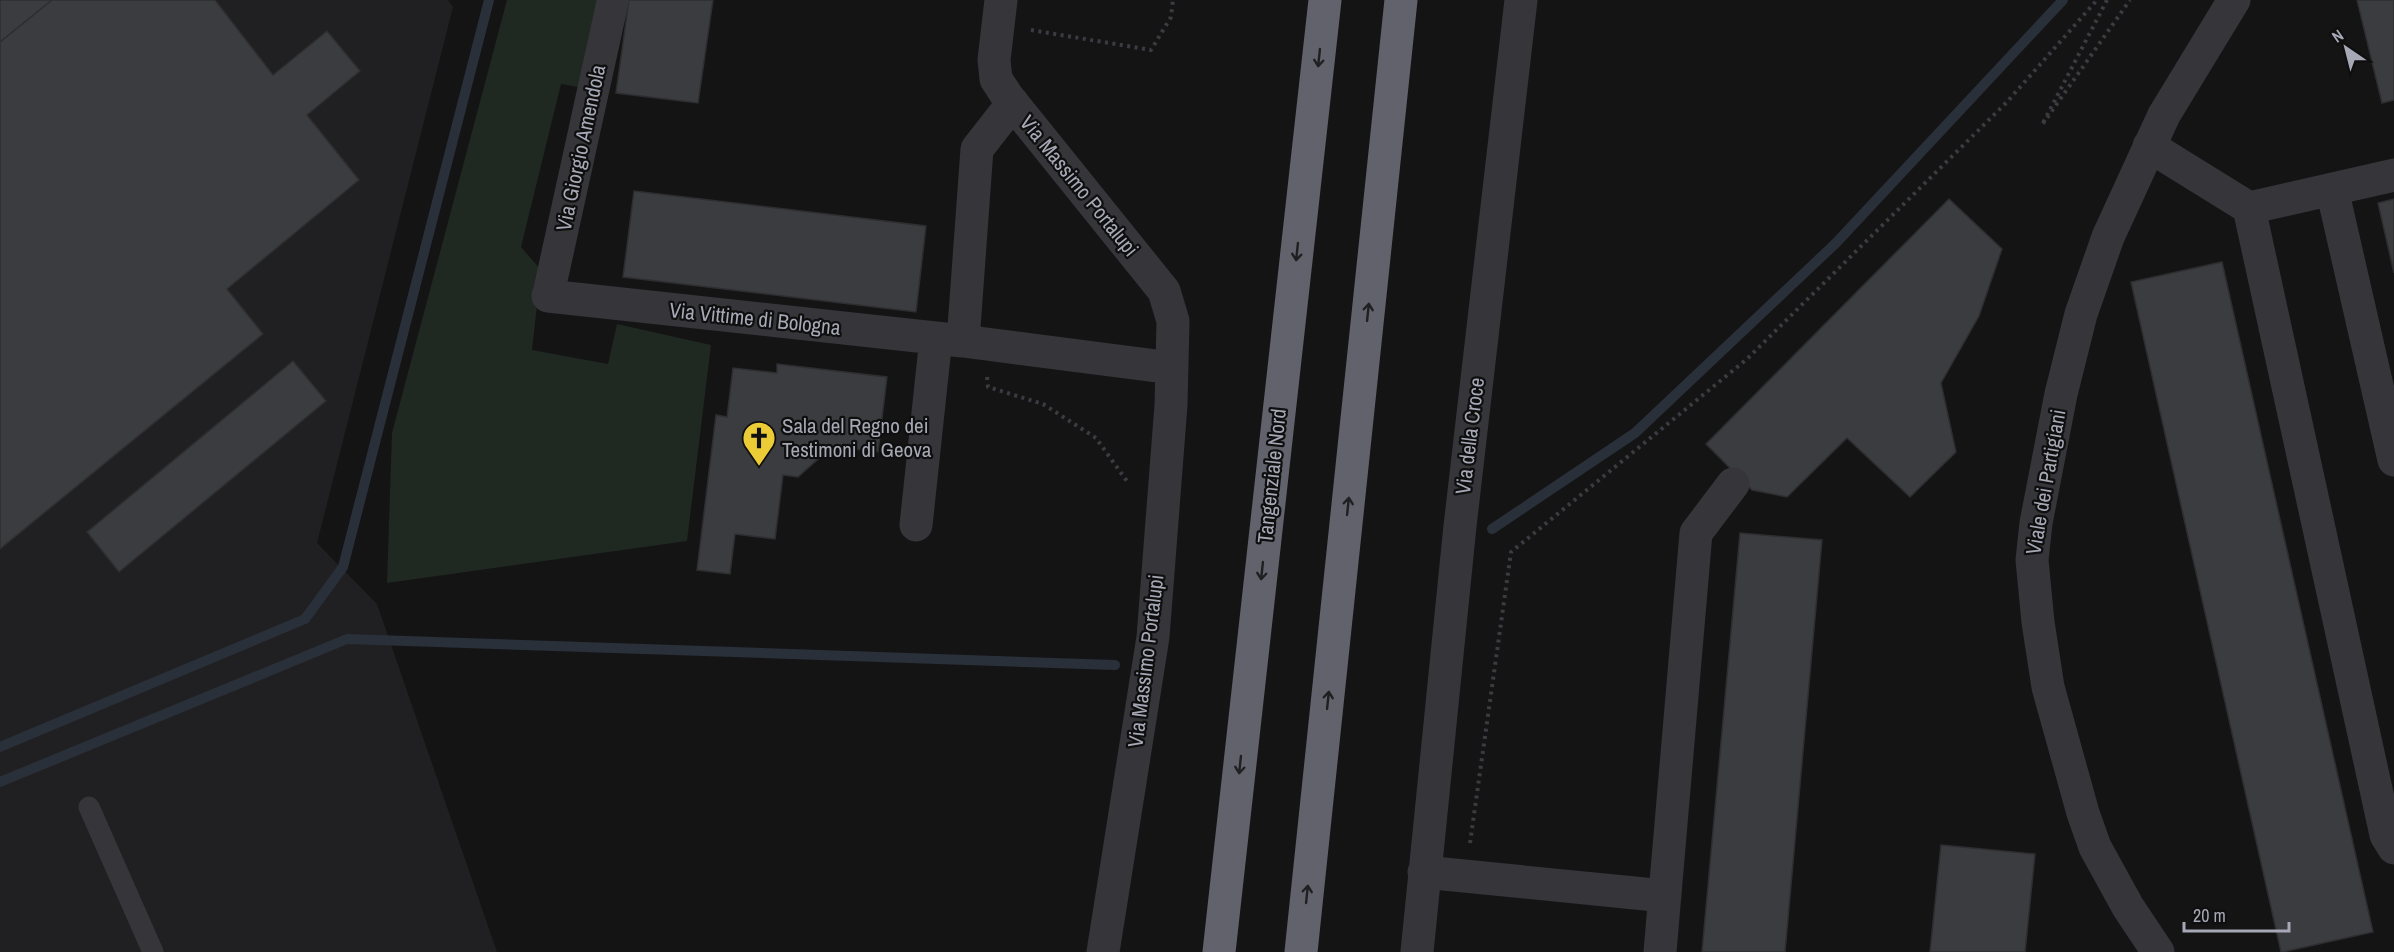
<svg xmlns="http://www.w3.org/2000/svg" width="2394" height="952" font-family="'Archivo Narrow',sans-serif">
  <rect width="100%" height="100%" fill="#141415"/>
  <path fill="#202022" d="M0,0H448L453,7L317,543L377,604L497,952H0Z"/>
  <path fill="#202822" d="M507,0H601L590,89L561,84L521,247L541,270L532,350L608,364L617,324L711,345L687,541L387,583L392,433Z"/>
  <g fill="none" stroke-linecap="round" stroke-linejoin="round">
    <path stroke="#2a3039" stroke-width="10" d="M1492,529L1635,433L1836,243L2063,0
      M0,747L305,619L343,567L489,0
      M0,782L347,639L1115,665"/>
  </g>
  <path fill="#3b3c3f" stroke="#2e2e31" stroke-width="1.5" d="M0,0H52L0,42Z
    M52,0H215L273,75L327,31L360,71L307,115L359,180L227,289L263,334L0,549V42Z
    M629,0H713L698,103L616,93Z
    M2357,0H2394V100L2382,103Z
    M634,191L926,226L916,312L623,277Z
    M1949,199L2002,249L1979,316L1941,383L1956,452L1910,497L1847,438L1787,497L1752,490L1706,444Z
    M2394,199V273L2378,203Z
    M2222,262L2373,932L2283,952H2281L2131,282Z
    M293,361L326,401L119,572L87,532Z
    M777,364L887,377L878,452L820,445L818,459L798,477L783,475L775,539L735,534L730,574L697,570L716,415L727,417L733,368L777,373Z
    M1740,533L1822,540L1785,952H1702Z
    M1941,845L2035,854L2025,952H1930Z"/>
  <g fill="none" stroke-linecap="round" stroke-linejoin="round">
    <path stroke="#3b3c41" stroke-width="4" stroke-dasharray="3 4.5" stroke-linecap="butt" d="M2107,0L2042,125L2130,0
      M1031,30L1151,50L1171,17L1173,0
      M987,377L988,387L1043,404L1096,438L1129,484
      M1470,843L1511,552L1747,359L2006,103L2097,0"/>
    <path stroke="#35353a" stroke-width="21" d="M89,807L153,952"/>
    <path stroke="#35353a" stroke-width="32" d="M548,296L613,0"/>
    <path stroke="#35353a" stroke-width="33" d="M1001,0L994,60L996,79L1007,96L1164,291L1173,321L1171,405L1153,637L1103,952
      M1013,103L977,149L963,341L1172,368
      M2149,146L2249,208L2394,175
      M2332,189L2394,460
      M2249,208L2386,835L2394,848
      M548,296L963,341
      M916,525L936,338
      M1424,872L1665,896
      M1417,952L1460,526L1521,0
      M1660,952L1696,533L1733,484
      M2158,952L2128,907L2095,847L2083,813L2048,687L2038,622L2032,560L2036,523L2061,394L2081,314L2108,237L2164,115L2234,0"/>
    <path stroke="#61626b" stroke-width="33" d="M1219,952L1325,0
      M1301,952L1401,0"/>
  </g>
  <defs><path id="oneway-shaft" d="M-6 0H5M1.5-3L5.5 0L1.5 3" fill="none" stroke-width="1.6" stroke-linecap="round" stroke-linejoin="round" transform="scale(1.5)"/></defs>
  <g stroke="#1f2022">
    <use href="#oneway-shaft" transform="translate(1319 58) rotate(96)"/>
    <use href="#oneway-shaft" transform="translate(1297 252) rotate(96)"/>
    <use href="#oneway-shaft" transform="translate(1368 312) rotate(-84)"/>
    <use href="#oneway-shaft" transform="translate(1348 506) rotate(-84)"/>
    <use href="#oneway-shaft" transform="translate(1262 571) rotate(96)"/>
    <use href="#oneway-shaft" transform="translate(1328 700) rotate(-84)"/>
    <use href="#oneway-shaft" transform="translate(1240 765) rotate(96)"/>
    <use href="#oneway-shaft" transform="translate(1307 894) rotate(-84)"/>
  </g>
  <defs>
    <g id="church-pin" transform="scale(1.725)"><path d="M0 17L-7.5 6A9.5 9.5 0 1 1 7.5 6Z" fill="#ebcc36" stroke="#0f0f10"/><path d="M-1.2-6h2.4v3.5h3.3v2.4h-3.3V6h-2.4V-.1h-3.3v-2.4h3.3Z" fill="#111"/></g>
  </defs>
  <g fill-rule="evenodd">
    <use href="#church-pin" x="759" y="438"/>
  </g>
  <g text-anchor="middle" stroke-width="4.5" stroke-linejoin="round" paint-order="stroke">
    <g font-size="21" fill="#a6a8b5" stroke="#0f0f10">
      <text transform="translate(581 148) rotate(-78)" y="7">Via Giorgio Amendola</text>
      <text transform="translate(1079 186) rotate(51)" y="7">Via Massimo Portalupi</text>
      <text transform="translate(755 319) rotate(6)" y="7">Via Vittime di Bologna</text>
      <text transform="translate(1470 436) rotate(-83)" y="7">Via della Croce</text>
      <text transform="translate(1272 476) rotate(-84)" y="7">Tangenziale Nord</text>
      <text transform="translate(2046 482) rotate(-80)" y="7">Viale dei Partigiani</text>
      <text transform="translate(1146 661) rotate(-83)" y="7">Via Massimo Portalupi</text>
    </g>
    <g font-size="21" fill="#a6a8b5" stroke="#0f0f10" text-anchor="start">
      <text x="782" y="433">Sala del Regno dei<tspan x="782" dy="24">Testimoni di Geova</tspan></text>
    </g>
  </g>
  <g transform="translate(2346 48) rotate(325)" stroke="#0f0f10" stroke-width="4.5" paint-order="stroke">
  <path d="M0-4.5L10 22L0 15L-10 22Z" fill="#a6a8b5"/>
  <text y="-9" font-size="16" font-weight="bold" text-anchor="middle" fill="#a6a8b5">N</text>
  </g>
  <path d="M2184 922v9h105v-9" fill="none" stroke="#a6a8b5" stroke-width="3"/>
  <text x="2193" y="922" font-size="18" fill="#a6a8b5" stroke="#0f0f10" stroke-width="4.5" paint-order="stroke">20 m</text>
</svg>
